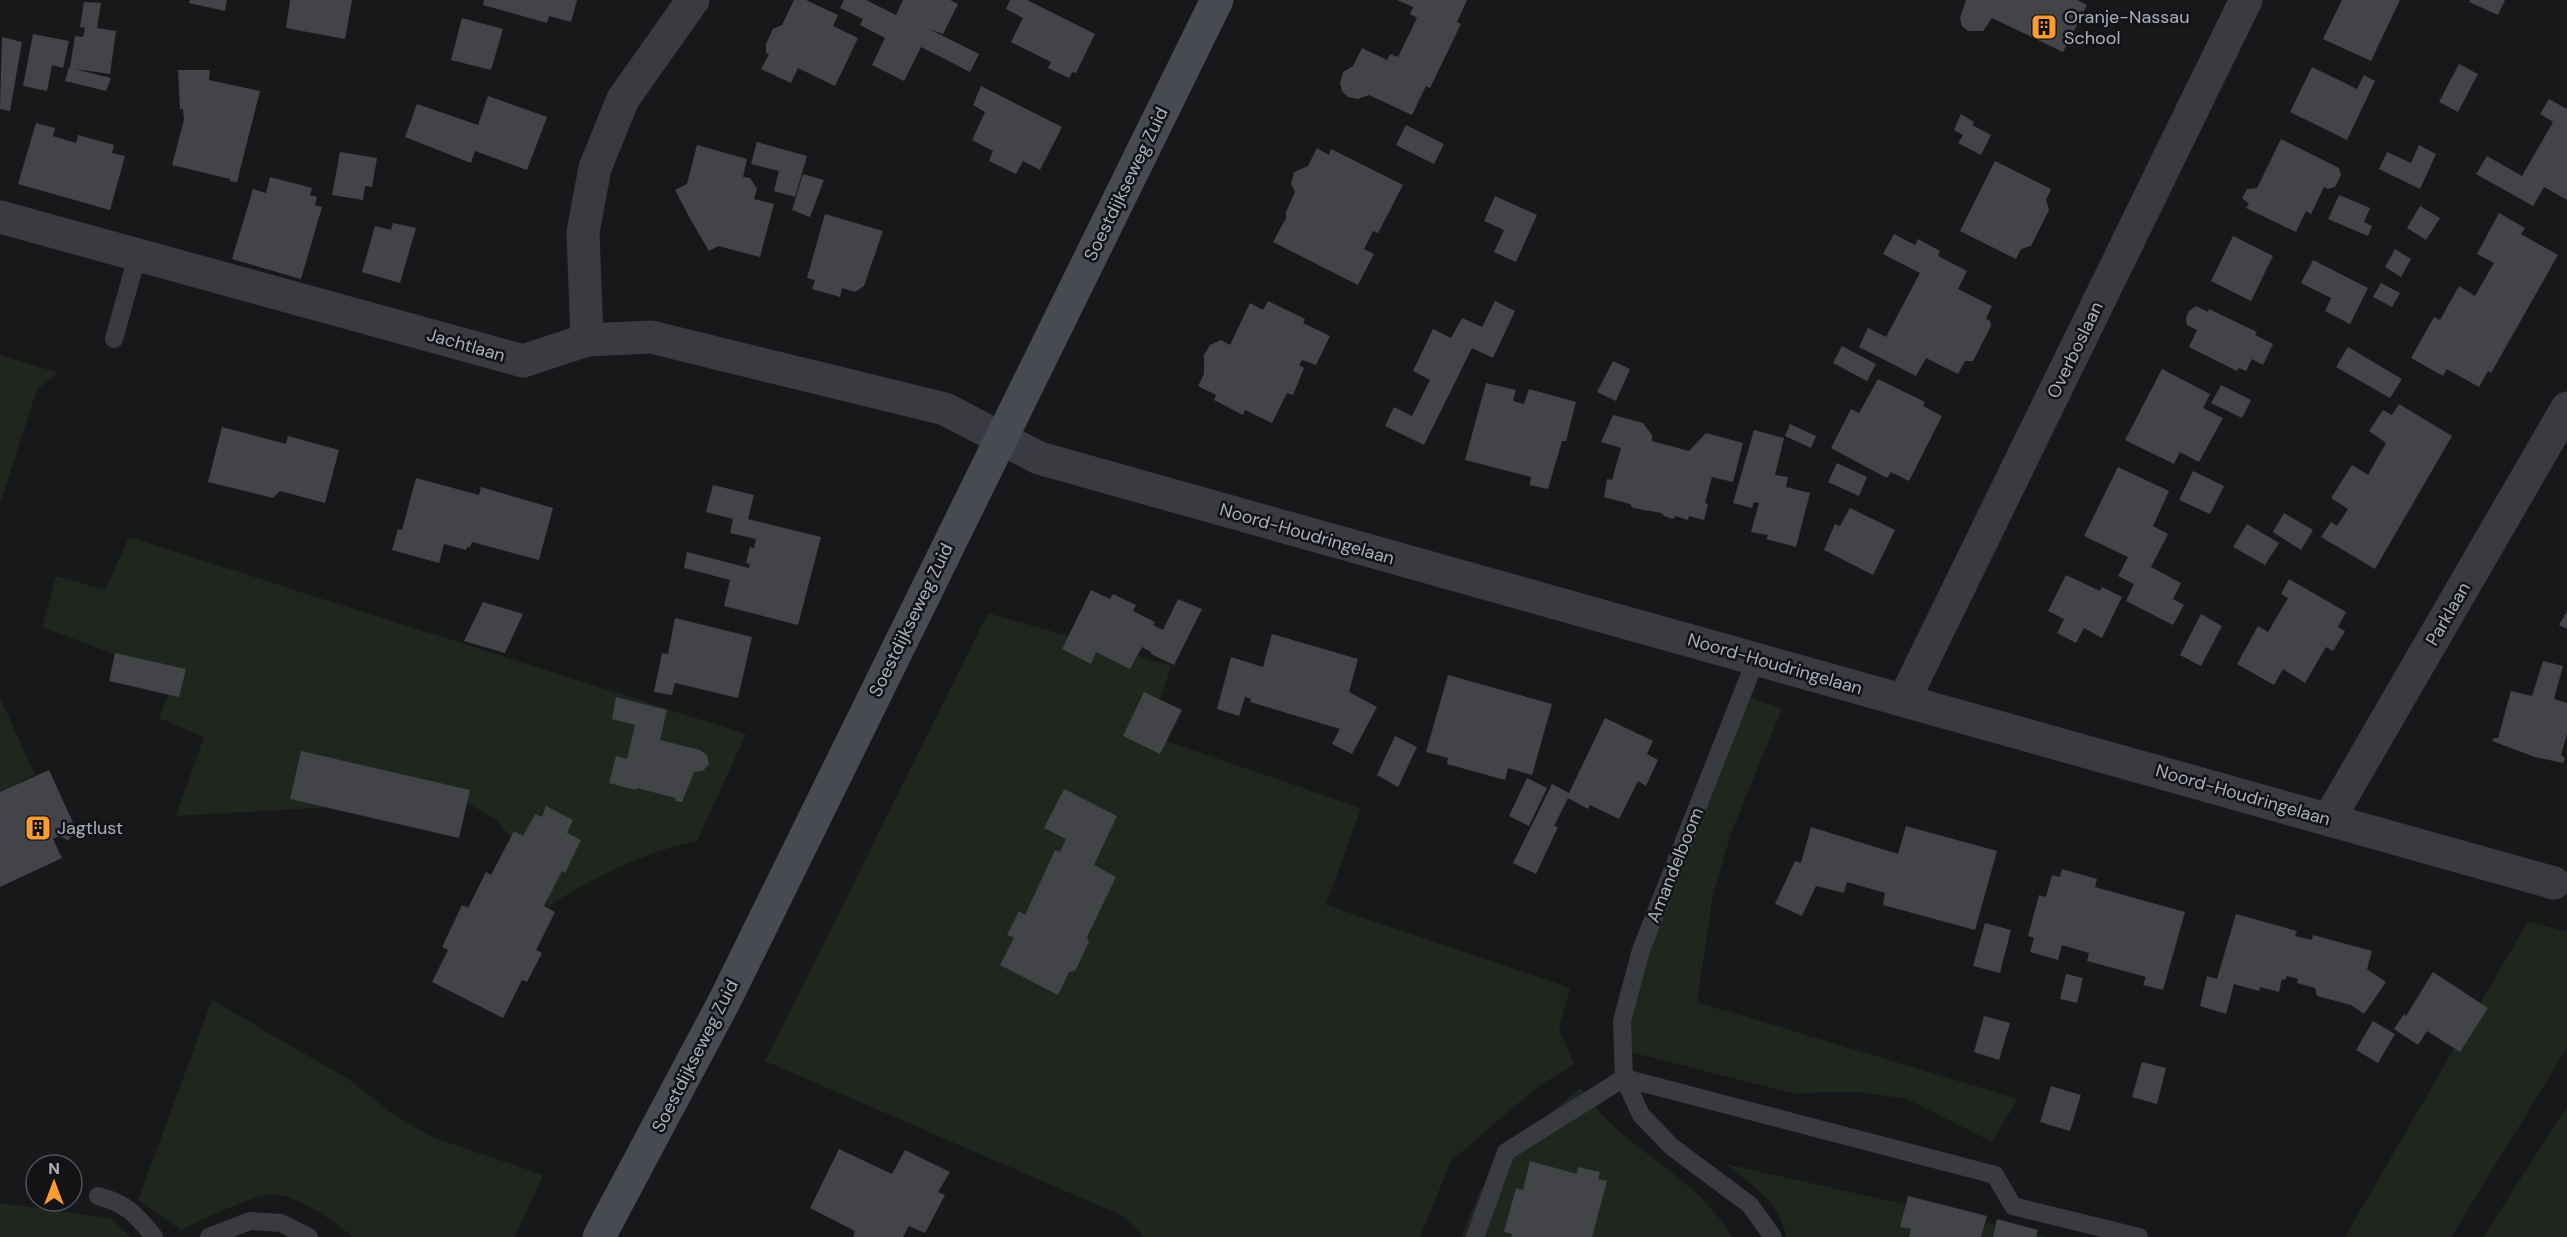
<svg xmlns="http://www.w3.org/2000/svg" width="2567" height="1237" font-family="'DM Sans',sans-serif">
  <rect width="100%" height="100%" fill="#18181b"/>
  <path fill="#1e261e" d="M0,355L59,373L37,389L0,504Z
    M129,537L746,734L697,841C644,852 593,878 547,907L548,900L521,885L537,850L508,834L495,819L469,804L442,801L176,816L204,737L159,718L175,677L42,627L56,576L105,590Z
    M988,613L1171,666L1149,735L1361,808L1326,905L1570,988L1559,1029L1574,1064L1536,1088L1451,1161L1420,1237H1144L1123,1216L765,1061Z
    M1750,697L1782,709L1731,833L1713,895L1697,1002L2018,1099L1992,1142L1907,1099L1860,1092L1792,1093L1630,1052L1625,1019L1633,981Z
    M0,698L35,775L0,792Z
    M2528,921L2567,932V1048L2451,1237H2345Z
    M212,1000L348,1079L393,1114L434,1138L543,1175L515,1237H353C334,1221 301,1198 276,1194C259,1192 198,1221 181,1230L138,1200Z
    M1580,1088C1589,1098 1597,1110 1607,1120C1648,1160 1703,1186 1732,1237H1461L1480,1191L1518,1141Z
    M2567,1106V1237H2483L2564,1111Z
    M1726,1164L2049,1237H1786C1781,1203 1751,1184 1726,1164Z
    M0,1203L110,1218L131,1237H0Z"/>
  <path fill="#424448" d="M190,0H227L225,11L189,3Z
    M290,0H352L345,39L286,28Z
    M484,0H577L571,22L549,16L547,23L483,5Z
    M794,0H806L838,15L833,26L858,38L835,86L798,68L791,83L761,69L769,54L766,53V44L773,29L782,25Z
    M844,0H866L896,15L903,0H950L958,4L943,34L929,29L979,54L970,72L921,47L904,81L872,65L885,38L860,25L863,19L840,8Z
    M1010,0H1027L1095,34L1076,73L1072,72L1069,78L1048,68L1051,62L1011,42L1023,18L1006,9Z
    M1397,0H1467L1457,22L1461,24L1430,88L1426,86L1412,115L1369,95L1358,99L1348,97L1342,91L1340,83L1343,72L1353,66L1362,48L1387,60L1390,54L1398,57L1417,18L1410,14L1413,7Z
    M1966,0H2077L2087,5L2063,52L1992,18L1983,31H1968L1962,26L1960,18Z
    M2342,0H2400L2371,61L2323,39Z
    M2470,0H2505L2498,15L2469,2Z
    M84,2L101,3L97,28L116,31L110,74L75,69L111,78L106,91L65,81L69,67L70,68L75,36L83,37L85,28L80,27Z
    M462,18L503,29L491,70L451,60Z
    M33,34L69,41L63,68L52,65L47,91L23,86Z
    M2,37L22,42L10,111L0,109Z
    M2459,64L2478,74L2458,112L2439,102Z
    M2312,67L2357,89L2364,75L2375,81L2347,140L2290,112Z
    M178,70H210L209,80L260,91L237,182L230,181V179L172,165L184,120L183,109H180Z
    M981,86L1062,127L1040,170L1023,161L1016,174L989,161L993,151L972,140L985,112L973,105Z
    M488,96L547,117L527,170L475,151L471,163L405,137L417,104L478,125Z
    M2549,99L2567,109V200L2544,187L2533,206L2476,174L2487,156L2522,176L2553,122L2540,114Z
    M1961,114L1974,122L1972,125L1991,135L1981,155L1958,143L1963,135L1954,130Z
    M36,123L55,128L53,136L76,143L78,135L114,145L112,153L125,156L110,210L18,184Z
    M1406,125L1444,144L1434,164L1396,145Z
    M2281,139L2339,168L2341,175L2335,187L2328,189L2324,187L2311,214L2306,211L2296,232L2246,208L2249,204L2242,198L2247,189L2257,188Z
    M757,142L807,156L795,197L774,191L779,171L751,164Z
    M697,145L747,159L743,177L750,178L757,189L754,199L774,204L760,257L718,246L709,251L692,222L675,190L687,184Z
    M2419,145L2436,154L2420,189L2379,169L2387,152L2411,163Z
    M1317,148L1329,155L1331,149L1403,185L1378,233L1373,231L1364,249L1374,254L1358,285L1273,242L1286,218V212L1295,192L1291,184L1294,172L1308,166Z
    M340,152L377,158L372,187L365,186L363,200L332,195Z
    M1995,161L2051,189L2046,200L2049,210L2031,246L2021,249L2016,259L1960,231Z
    M803,174L824,180L810,217L792,210Z
    M270,177L312,188L310,195L317,197L315,205L322,207L301,279L232,259L253,189L266,193Z
    M2339,195L2370,208L2364,222L2372,226L2368,236L2328,219Z
    M1495,196L1537,215L1516,262L1494,252L1504,230L1484,221Z
    M2420,206L2440,218L2426,240L2407,228Z
    M2499,213L2525,228L2521,234L2558,255L2491,373L2488,371L2479,387L2447,369L2443,376L2411,358L2434,317L2440,320L2459,286L2475,296L2494,263L2477,254Z
    M825,214L883,231L864,286L855,292L842,288L840,297L812,289L815,280L807,278Z
    M393,223L416,228L400,283L362,272L375,226L391,230Z
    M1894,234L1915,245L1918,239L1940,251L1938,256L1967,271L1958,289L1992,306L1986,319L1990,321L1991,326L1973,361H1965L1958,374L1926,358L1916,376L1859,347L1868,328L1886,337L1920,273L1883,254Z
    M2233,236L2273,256L2251,301L2211,281Z
    M2395,249L2411,259L2401,277L2385,267Z
    M2313,260L2368,288L2350,324L2325,311L2331,298L2301,283Z
    M2381,283L2400,293L2392,307L2373,297Z
    M1268,301L1305,319L1303,323L1330,336L1316,365L1302,360L1299,365L1304,368L1293,395L1287,393L1272,423L1245,410L1243,415L1214,400L1216,395L1198,386L1204,374V355L1210,345L1221,340L1230,345L1250,303L1263,310Z
    M1495,301L1515,311L1493,358L1472,348L1424,445L1385,426L1394,407L1412,416L1430,380L1413,371L1433,329L1451,338L1462,318L1482,327Z
    M2196,306L2208,312L2209,309L2257,332L2255,335L2273,344L2263,365L2252,359L2246,371L2239,368L2237,371L2189,347L2197,330L2187,325L2186,318L2189,311Z
    M1842,346L1876,364L1867,381L1833,363Z
    M2348,347L2402,379L2390,398L2336,367Z
    M1613,361L1630,369L1616,401L1597,392Z
    M2162,369L2210,394L2203,408L2223,418L2199,462L2180,452L2174,464L2125,440Z
    M1878,379L1925,402L1923,406L1942,416L1909,481L1891,472L1887,478L1831,448L1851,409L1859,413Z
    M1486,383L1516,390L1513,401L1524,404L1529,389L1576,402L1566,441H1562L1548,489L1530,485L1531,477L1465,460Z
    M2221,385L2251,400L2242,418L2211,403Z
    M2399,404L2452,436L2375,569L2321,537L2331,522L2337,526L2348,509L2331,498L2352,465L2368,475L2386,443L2369,431L2383,410L2392,415Z
    M1613,415L1643,423L1652,435V441L1689,451L1706,433L1743,443L1733,482L1712,477L1705,503L1708,504L1704,520L1689,516L1688,520L1676,516L1673,519L1664,516L1661,513L1633,508L1630,504L1604,497L1607,479L1612,480L1621,448L1601,442Z
    M1790,424L1816,436L1811,448L1785,436Z
    M222,427L286,444L288,436L339,450L325,503L280,491L273,498L208,482Z
    M1754,430L1784,438L1775,475L1788,477L1786,487L1810,493L1796,547L1766,539L1768,535L1751,532L1759,503L1754,502L1752,508L1733,503Z
    M1837,463L1867,477L1859,496L1828,482Z
    M2118,467L2169,491L2153,526L2168,534L2151,567L2181,583L2173,599L2184,605L2173,625L2126,601L2134,584L2118,576L2128,557L2084,536Z
    M2193,471L2224,486L2210,514L2179,500Z
    M416,478L479,495L481,487L553,508L539,560L472,542L470,547H467L466,550L444,544L439,563L392,550L398,529L402,530Z
    M713,485L754,495L748,519L821,537L798,625L724,606L730,580L684,568L687,552L749,568L750,564L746,563L750,547L754,548L756,539L730,533L733,519L706,512Z
    M1850,508L1895,530L1873,575L1824,550L1835,524L1840,526Z
    M2284,513L2313,530L2301,550L2273,532Z
    M2247,524L2279,543L2265,565L2233,547Z
    M2066,575L2100,591L2102,587L2122,597L2102,638L2084,628L2076,643L2057,633L2064,619L2048,611Z
    M2289,579L2346,612L2338,627L2345,631L2333,651L2326,647L2305,683L2283,669L2274,685L2237,664L2258,626L2268,632L2288,598L2281,594Z
    M1091,590L1110,599L1113,594L1136,605L1133,611L1155,622L1153,625L1163,630L1178,599L1202,609L1174,665L1151,654V652L1142,647L1130,669L1096,652L1091,664L1062,649Z
    M483,602L523,614L505,653L464,641Z
    M2567,611V629L2559,625Z
    M2201,614L2222,626L2201,666L2180,655Z
    M675,618L752,637L738,698L675,683L672,695L654,692L662,653L668,654Z
    M1272,634L1358,659L1349,692L1377,707L1352,754L1332,744L1340,729L1250,702L1251,699L1245,697L1239,716L1217,709L1231,657L1263,667Z
    M115,653L186,669L179,697L109,681Z
    M2543,661L2563,666L2554,699L2567,703V734L2561,755L2565,758L2563,763L2535,757L2492,741L2494,738H2498L2511,691L2532,696Z
    M1448,675L1552,704L1532,775L1508,768L1505,780L1447,764L1448,758L1426,752Z
    M1144,692L1182,710L1160,754L1123,736Z
    M616,697L667,710L660,740L700,750L707,755L709,764L703,771L694,772L682,802L675,801L676,798L637,788L636,790L609,783L616,756L627,759L635,725L612,719Z
    M1605,718L1653,741L1647,754L1658,760L1646,786L1638,781L1619,819L1590,805L1588,809L1568,798L1554,826L1558,827L1536,874L1513,863L1552,784L1569,793Z
    M1395,736L1417,747L1398,787L1377,775Z
    M301,751L470,790L459,838L290,799Z
    M49,770L75,827L74,835L68,840L59,836L53,839L62,858L0,887V792Z
    M1527,778L1547,788L1529,826L1509,816Z
    M1064,789L1117,816L1094,865L1116,877L1087,937L1089,942L1075,971L1069,972L1058,995L1000,965L1014,938L1007,935L1019,911L1025,915L1055,850L1060,852L1066,839L1044,828Z
    M546,806L573,820L567,833L581,840L565,873L562,871L544,906L555,912L536,950L542,953L527,982L522,980L503,1018L432,982L448,950L442,947L462,905L468,908L486,872L491,875L514,831L523,836L535,814L542,817Z
    M1906,826L1997,851L1975,930L1883,905L1885,893L1847,882L1844,893L1816,886L1802,916L1775,904L1795,861L1801,863L1811,827L1898,854Z
    M2062,869L2097,879L2095,887L2185,912L2163,990L2143,985L2146,977L2087,961L2089,953L2062,945L2058,960L2030,952L2034,938L2028,936L2039,895L2046,897L2052,875L2060,877Z
    M2236,914L2297,931L2295,936L2312,940L2313,935L2372,951L2367,969L2386,982L2364,1014L2351,1005L2317,996L2315,988L2297,983L2298,979L2287,976L2285,980L2282,979L2279,992L2260,987L2259,991L2234,984L2226,1014L2200,1006L2207,976L2217,979Z
    M1985,923L2011,930L2000,973L1973,966Z
    M2433,972L2488,1008L2460,1052L2427,1031L2418,1045L2394,1029L2404,1014L2406,1016Z
    M2066,974L2083,978L2077,1003L2060,999Z
    M1984,1016L2010,1023L1999,1060L1974,1052Z
    M2373,1021L2395,1034L2378,1063L2356,1050Z
    M2142,1062L2166,1068L2157,1104L2132,1097Z
    M2051,1086L2081,1095L2070,1131L2040,1122Z
    M839,1149L892,1174L905,1150L950,1172L938,1192L945,1195L925,1233L909,1226L903,1237H853L855,1231L810,1208Z
    M1530,1161L1577,1174L1578,1167L1600,1172L1598,1179L1607,1181L1592,1237H1511L1512,1234L1504,1232L1516,1188L1523,1190Z
    M1908,1196L1987,1216L1981,1237H1909L1911,1229L1900,1227Z
    M1997,1219L2038,1230L2036,1237H1993Z"/>
  <g fill="none" stroke-linecap="round" stroke-linejoin="round">
    <path stroke="#393b40" stroke-width="18" d="M114,339L138,253
      M1756,659L1641,950L1622,1021L1624,1078L1641,1115L1672,1147L1750,1205L1773,1237
      M98,1196C127,1204 136,1214 154,1237
      M209,1237L250,1221L281,1223L309,1237
      M1475,1237L1506,1152L1624,1078L1995,1175L2013,1206L2139,1237"/>
    <path stroke="#393b40" stroke-width="33" d="M0,217L523,361L587,340L651,337L945,409L1039,458L2554,883
      M587,340L583,232L595,168L623,99L693,0
      M1904,700L2246,0
      M2329,819L2567,408"/>
    <path stroke="#474a50" stroke-width="33" d="M599,1237L725,1000L1217,0"/>
  </g>
  <defs>
    <g id="building-square" transform="scale(1.35)"><rect x="-9" y="-9" width="18" height="18" rx="4" fill="#fb9b30" stroke="#131316"/><path d="M-4-6H4V6H1V3H-1V6H-4ZM-2.5-4.3h1.7v1.8h-1.7ZM.8-4.3h1.7v1.8H.8ZM-2.5-1h1.7V.8h-1.7ZM.8-1h1.7V.8H.8Z" fill="#111"/></g>
  </defs>
  <g fill-rule="evenodd">
    <use href="#building-square" x="2044" y="27"/>
    <use href="#building-square" x="38" y="828"/>
  </g>
  <g text-anchor="middle" stroke-width="5" stroke-linejoin="round" paint-order="stroke">
    <g font-size="18" fill="#aab1bb" stroke="#131316" text-anchor="start">
      <text x="2064" y="23">Oranje-Nassau<tspan x="2064" dy="21">School</tspan></text>
      <text x="57" y="834">Jagtlust</text>
    </g>
    <g font-size="18" fill="#aab1bb" stroke="#131316">
      <text transform="translate(1126 184) rotate(-64)" y="6">Soestdijkseweg Zuid</text>
      <text transform="translate(466 345) rotate(16)" y="6">Jachtlaan</text>
      <text transform="translate(2075 350) rotate(-64)" y="6">Overboslaan</text>
      <text transform="translate(1307 534) rotate(16)" y="6">Noord-Houdringelaan</text>
      <text transform="translate(2448 614) rotate(-60)" y="6">Parklaan</text>
      <text transform="translate(911 620) rotate(-64)" y="6">Soestdijkseweg Zuid</text>
      <text transform="translate(1775 664) rotate(16)" y="6">Noord-Houdringelaan</text>
      <text transform="translate(2243 795) rotate(16)" y="6">Noord-Houdringelaan</text>
      <text transform="translate(1675 865) rotate(-68)" y="6">Amandelboom</text>
      <text transform="translate(695 1056) rotate(-63)" y="6">Soestdijkseweg Zuid</text>
    </g>
  </g>
  <g transform="translate(54 1183)"><circle r="28" fill="#131316" stroke="#4f5258" stroke-width="1.5"/>
  <path d="M0-4.5L10 22L0 15L-10 22Z" fill="#fb9b30"/>
  <text y="-9" font-size="16" font-weight="bold" text-anchor="middle" fill="#aab1bb">N</text>
  </g>
</svg>
